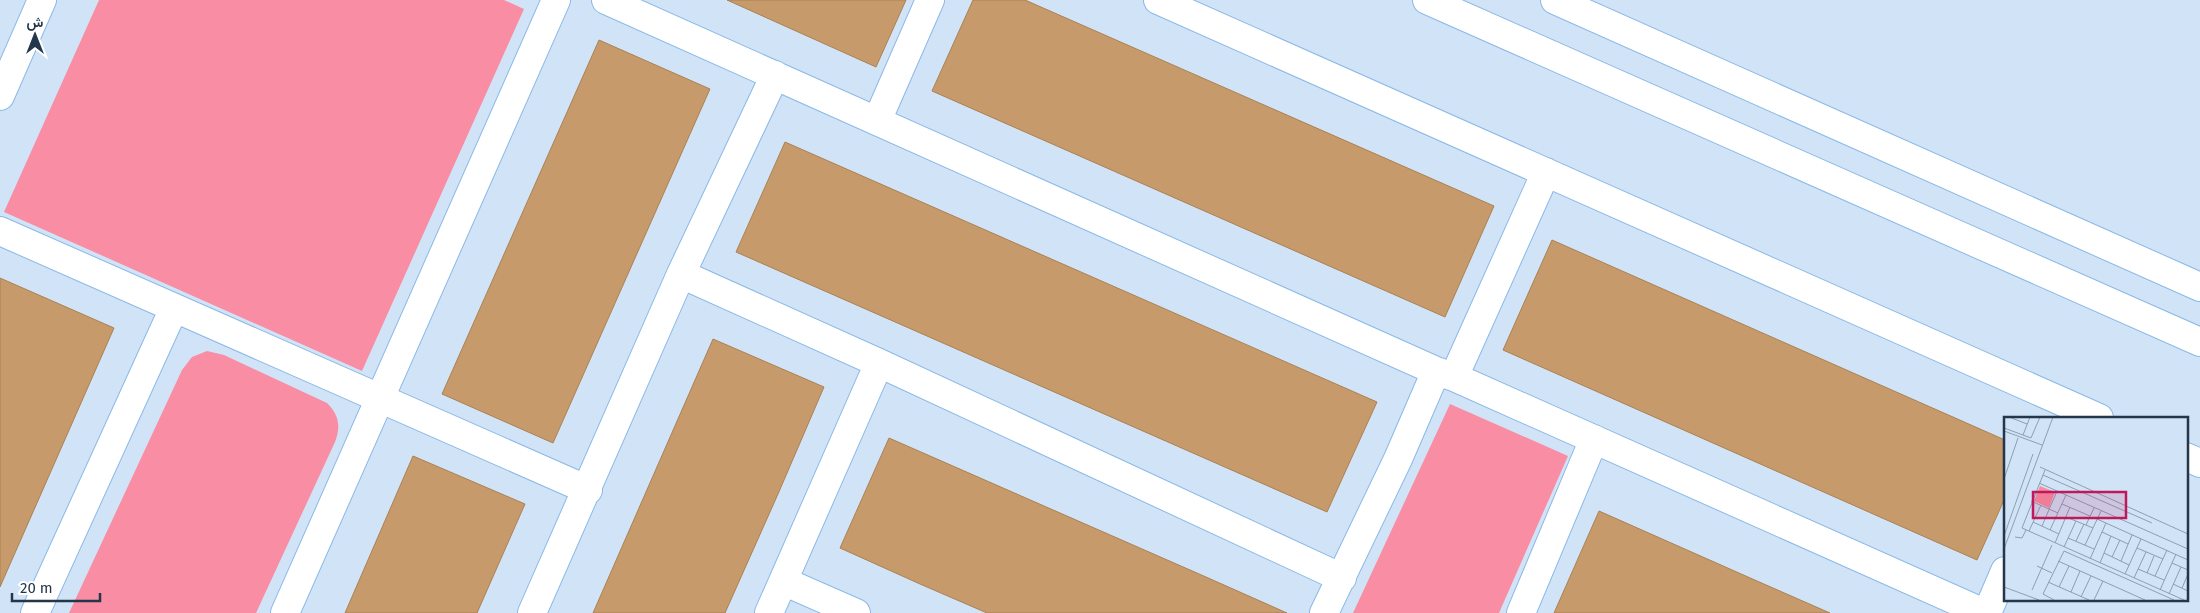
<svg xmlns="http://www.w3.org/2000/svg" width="2200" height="613" font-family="'Fira Sans',Vazirmatn,sans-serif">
  <rect width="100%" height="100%" fill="#d1e4f7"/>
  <path fill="#f88da3" d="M99,0H504L524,9L362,371L4,212Z
    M207,351L224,355L327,403C339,415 341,426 335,442L256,613H69L182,370L192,357Z
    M1450,404L1568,456L1499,613H1353Z"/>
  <path fill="#c69a6a" stroke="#ac8152" d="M727,0H906L876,67Z
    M973,0H1025L1494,206L1445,317L932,91Z
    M599,40L710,89L553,443L442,394Z
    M785,142L1377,402L1327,512L736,252Z
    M1552,240L2005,440V498L1977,560L1503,350Z
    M0,278L114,328L0,587Z
    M713,339L824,387L778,494L725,613H593Z
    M889,438L1206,577L1287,613H987L920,584L840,548Z
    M413,456L525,504L477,613H345Z
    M1599,511L1757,581L1830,613H1554Z"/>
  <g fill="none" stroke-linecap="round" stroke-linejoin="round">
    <g stroke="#8ab9e7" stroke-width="30">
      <path id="street" d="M606,0L1436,371L1454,377L1984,613
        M1158,0L2099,418
        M0,96L42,0
        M877,121L930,0
        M0,231L588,490
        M681,274L879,363L1342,578
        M1454,377L1546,172
        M2186,457L2200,463
        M783,581L856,613
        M35,613L174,308
        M285,613L556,0
        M532,613L681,274L775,75
        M769,613L879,363
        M1324,613L1398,459L1436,371
        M1521,613L1594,439
        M1987,613L2005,571"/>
    </g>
    <g stroke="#8ab9e7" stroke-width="30">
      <path id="secondary" d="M1427,0L2200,342
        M1555,0L2200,287"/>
    </g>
    <use href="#street" stroke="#fff" stroke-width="28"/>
    <use href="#secondary" stroke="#fff" stroke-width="28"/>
  </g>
  <g transform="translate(2004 417)">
    <rect width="184" height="184" fill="#d1e4f7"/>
    <path d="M36,69L51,75L45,91L30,84Z" fill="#f88da3"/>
    <path fill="none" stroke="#8c9fb2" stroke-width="1" d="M5,0L23,7M0,11L27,21L36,0M0,14L38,28M19,18L26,0M36,50L184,117M41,53L18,111L180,183M39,58L148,106M0,62L14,21M35,66L184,132M27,84L54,96M58,87L86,99M62,100L89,111M93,102L184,143M29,105L55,117M82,108L90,91M38,109L53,74M46,113L62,78M25,114L37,88M98,115L124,127M0,119L29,37M11,120L18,121L22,113M64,121L90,132M72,124L80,107M51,126L66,90M81,128L97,94M60,130L72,104M133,131L159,142M0,132L49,0M100,136L125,148M108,140L116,123M86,142L102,106M54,144L141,183M117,144L128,118M96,146L107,119M168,146L184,153M33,149L48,156M134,152L160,163M143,156L150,139M121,157L137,122M151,159L163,133M130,161L142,135M44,165L85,183M169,167L184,174M0,170L35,183M55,170L65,149M178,171L184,157M28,173L48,128M156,173L172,137M67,175L76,154M165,177L177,150M77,180L87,159M50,183L39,177L60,134L170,183M90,183L99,164"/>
    <path fill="#c2185b" fill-opacity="0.15" stroke="#c2185b" stroke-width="2.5" d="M29,75H122V101H29Z"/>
    <rect width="184" height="184" fill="none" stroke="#24374a" stroke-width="2.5"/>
  </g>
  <g transform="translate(35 35)" stroke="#ffffff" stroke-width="4" paint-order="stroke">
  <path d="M0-4L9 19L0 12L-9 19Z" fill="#24374a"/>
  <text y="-8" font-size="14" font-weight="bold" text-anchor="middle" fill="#24374a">ش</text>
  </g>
  <path d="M12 593v8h88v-8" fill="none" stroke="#24374a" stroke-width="2.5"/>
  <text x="20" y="593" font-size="15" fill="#24374a" stroke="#ffffff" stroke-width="4" paint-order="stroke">20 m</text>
</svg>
